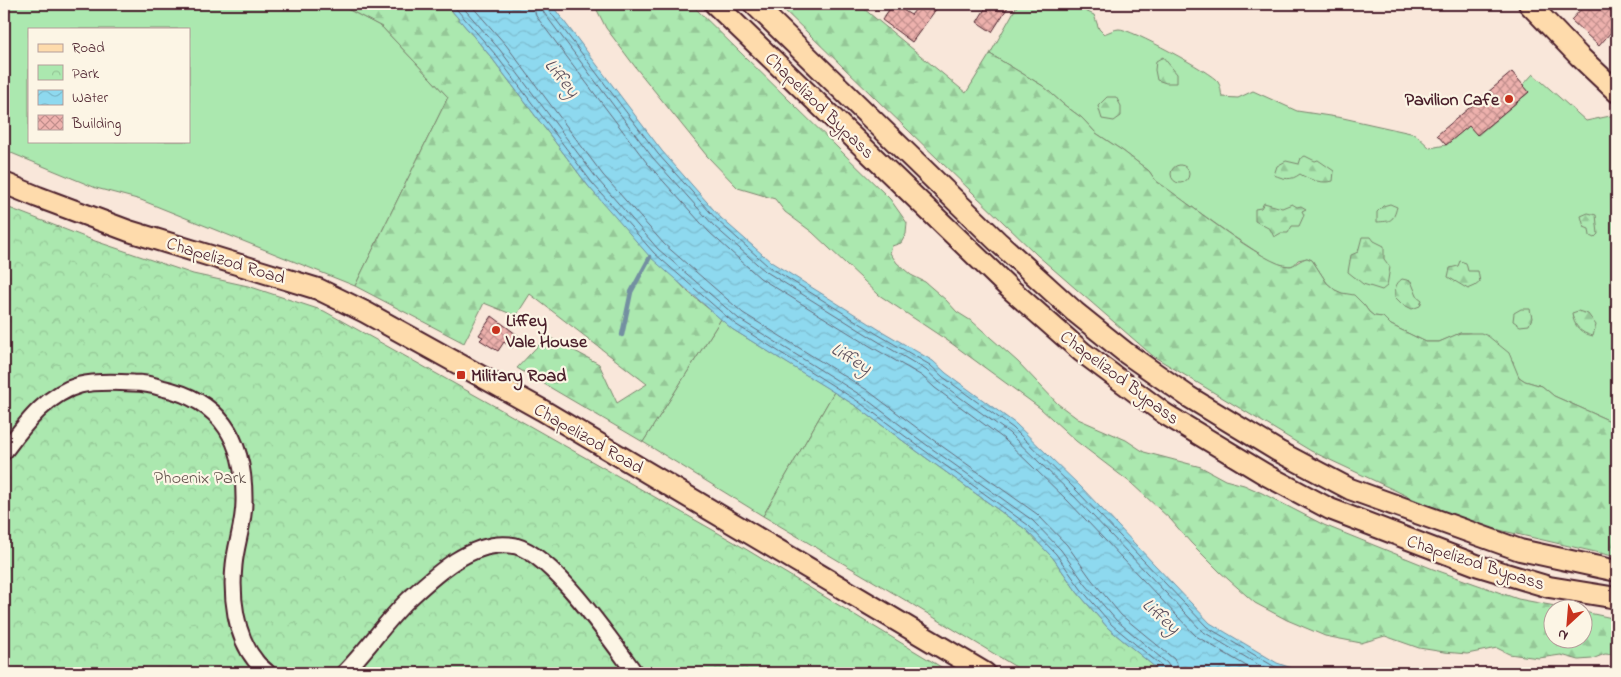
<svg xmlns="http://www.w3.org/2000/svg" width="1621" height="677" font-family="'Indie Flower',sans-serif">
  <defs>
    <pattern id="forest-firs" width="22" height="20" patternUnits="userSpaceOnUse" patternTransform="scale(1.25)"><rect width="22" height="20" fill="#abe8af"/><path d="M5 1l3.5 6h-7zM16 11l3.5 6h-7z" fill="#95c797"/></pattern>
    <pattern id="park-crowns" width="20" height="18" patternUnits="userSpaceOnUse" patternTransform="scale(1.25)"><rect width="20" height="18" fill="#abe8af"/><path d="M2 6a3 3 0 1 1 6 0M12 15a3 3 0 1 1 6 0" fill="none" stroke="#95c797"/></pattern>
    <pattern id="water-waves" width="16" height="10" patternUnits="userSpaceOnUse" patternTransform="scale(1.25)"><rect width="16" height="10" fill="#8ed9ef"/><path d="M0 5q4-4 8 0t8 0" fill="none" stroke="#7cbacd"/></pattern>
    <pattern id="building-cross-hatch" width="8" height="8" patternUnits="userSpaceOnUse" patternTransform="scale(1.25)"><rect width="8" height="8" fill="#edb1ad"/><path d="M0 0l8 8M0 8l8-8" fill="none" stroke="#c28f8d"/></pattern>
  </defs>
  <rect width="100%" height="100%" fill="#f9e7da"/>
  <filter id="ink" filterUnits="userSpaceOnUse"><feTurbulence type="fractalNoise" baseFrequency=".02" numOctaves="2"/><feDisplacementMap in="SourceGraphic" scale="10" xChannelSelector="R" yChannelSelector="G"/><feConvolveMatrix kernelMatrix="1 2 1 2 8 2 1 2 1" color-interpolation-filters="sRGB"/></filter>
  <g filter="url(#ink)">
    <path fill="#abe8af" stroke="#7a846d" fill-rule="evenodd" d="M4,4H338L382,27L448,97L355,286L141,200L96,188L4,150ZM29,29H189V141H29Z
      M1018,4H1075L1077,7L1094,15L1099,29L1104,34C1109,32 1115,29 1119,29C1129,28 1213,73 1218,82C1221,86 1221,93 1222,97L1238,98L1253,91L1297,111L1343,118L1415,134L1430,148L1446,145L1469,126L1478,135L1529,92L1523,85L1533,74L1586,121L1615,115L1617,117V424L1554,396L1542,386L1525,381L1519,377L1514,368L1513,361L1470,333H1461L1439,342H1426L1391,325L1383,317L1374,316L1369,312L1364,305L1335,290L1327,283L1312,260L1307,258L1298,260L1294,265L1289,266L1278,264L1269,260L1231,235L1156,181L1149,171L1123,151L1096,133L1082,118L1063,104L1043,86L990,54Z
      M721,319L732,329L834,392L763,516L643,442Z"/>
    <path fill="url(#forest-firs)" stroke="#7a846d" d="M338,4H446L491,57L589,187L688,292L721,319L643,442L517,368L547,336L599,364L617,403L647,384L530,294L516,316L484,303L464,343L355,286L448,97L382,27Z
      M594,4H691L890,199L907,223L906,234L901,243L892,246L890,253L897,263L911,275L925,282L946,300L957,312L973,322L1018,362L1058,404L1078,419L1126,440L1144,452L1201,467L1225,480L1244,485L1262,493L1324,525L1433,569L1518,599L1571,609L1554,610V640H1584V612L1617,619V655L1605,654L1592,659L1579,660L1561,655L1539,658L1509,654L1497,648L1467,654L1444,652L1419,648L1385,636L1361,643L1325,636L1287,620L1255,603L1220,572L1191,543L1171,520L1131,483L1076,441L1040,408L951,343L879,295L812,232L785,212L775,199L738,188L707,156L636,68L606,28Z
      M778,4H858L966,93L990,54L1043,86L1063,104L1082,118L1096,133L1123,151L1149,171L1156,181C1180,196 1267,268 1290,266C1294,266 1301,259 1307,258L1312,260L1327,283L1335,290L1342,293L1354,295L1364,305L1369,312L1374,316L1383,317L1391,325L1426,342H1439L1460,333H1481L1488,336L1509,353L1519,377L1525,381L1542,386L1554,396L1617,424V557L1486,527L1422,503L1311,451L1153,356L1037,255Z
      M1163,57L1177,74V83H1166L1157,80L1155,70L1156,61Z
      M1107,97H1116L1121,106V116L1114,121L1102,119L1098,106Z
      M1305,156L1315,161L1318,160L1334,171L1333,181C1323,184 1309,180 1300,174C1291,181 1284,179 1274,175L1277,166L1286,161L1299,164L1301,158Z
      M1171 174a9 9 0 1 1 18 0a9 9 0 1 1-18 0Z
      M1264,203L1282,208L1292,204L1297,207L1301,206L1306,209L1302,211L1304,215L1299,226H1292L1288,233H1281L1274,237L1270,229L1255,221V209L1261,208Z
      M1390,204L1397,207C1393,222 1391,221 1377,222V212L1383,206Z
      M1588,213L1596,215L1598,234L1594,238L1590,236L1589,229L1584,227L1581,216Z
      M1362,237H1371L1374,241L1384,246V259L1390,267L1387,286L1382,290L1363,284L1348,272L1351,255L1358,252Z
      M1460,261L1466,263L1468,271H1478L1480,282L1475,286L1468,289L1448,277L1450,268L1458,266Z
      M1402,279L1411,281L1417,296L1422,300L1420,306L1412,309L1402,304L1395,297C1395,289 1395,284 1402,279Z
      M1521,309H1530L1532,318L1529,325L1520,326L1513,321L1514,313Z
      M1578,311L1588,314L1596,325L1593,336C1580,333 1574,326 1572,313Z"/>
    <path fill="url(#park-crowns)" stroke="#7a846d" d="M4,206L95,241L193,274L248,286L324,311L498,408L734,542L951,673H4Z
      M834,392L856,406L918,452L1025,529L1053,558L1077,592L1108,628L1162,673H1026L895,594L763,516Z"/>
    <path fill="url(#water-waves)" stroke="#738fa1" d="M446,4H551L662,151L721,218L771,262L880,330L933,361L946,373L1016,424L1081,487L1210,623L1277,663L1306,673H1162L1108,628L1077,592L1053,558L1025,529L918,452L856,406L732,329L650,257L589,187L491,57Z"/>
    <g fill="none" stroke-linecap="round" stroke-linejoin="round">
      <path stroke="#656979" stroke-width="1" d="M452,4L495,54L593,184L654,253L735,324L859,402L921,448L1028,525L1056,554L1081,589L1112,625L1163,667L1165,673
        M460,4L500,50L598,180L658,249L739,319L862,396L924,443L1032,520L1061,550L1086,585L1116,620L1167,663L1170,668L1171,673
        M470,4L506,45L603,175L664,244L743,313L867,390L929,437L1037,514L1067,545L1092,580L1121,615L1174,659L1177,665L1178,673
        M533,4L536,16L647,163L709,232L760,278L870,346L922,376L935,388L1004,439L1067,500L1196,636L1258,673
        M541,4L544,13L653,158L714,226L765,271L874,339L926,370L939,382L1009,433L1073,495L1202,631L1272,673
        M547,4L548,9L658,154L718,221L768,266L877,334L930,365L943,377L1013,428L1077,491L1207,627L1275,667L1291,673"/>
      <path stroke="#738fa1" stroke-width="4.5" d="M622,335L631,292L650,257"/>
    </g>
    <path fill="url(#building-cross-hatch)" stroke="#4a1f2b" d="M893,4L911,15L920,4H940L912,42L882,20Z
      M988,4H1003L1008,7L992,32L977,22Z
      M1586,4H1616L1617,5V25L1599,46L1571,20Z
      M1512,72L1529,92L1477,135L1469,126L1446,145L1437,135Z
      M492,316L520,337L512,348L504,342L498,351L480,340L483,337L479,335Z"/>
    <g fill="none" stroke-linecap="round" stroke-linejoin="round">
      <g stroke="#4a1f2b" stroke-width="19">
        <path id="minor" d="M4,452C24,426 46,394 80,385C96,381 116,382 133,383C143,383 153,385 162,388C223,401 245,443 244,502C244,523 236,544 234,565C231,596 235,635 255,660C258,665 264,669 268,673
          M344,673C367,650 385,622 409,599C436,574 471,541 510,545C548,547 612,642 635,673"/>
      </g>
      <g stroke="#4a1f2b" stroke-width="24">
        <path id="major" d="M715,4L1007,286L1082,352L1165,414L1268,476L1330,509L1479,566L1549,587L1617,598
          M754,4L997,241L1075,312L1126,353L1189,397L1278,451L1350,489L1520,550L1617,571
          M1529,4L1579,56L1617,92
          M4,183L38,197L129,231L318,289L365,312L542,410L985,673"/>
      </g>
      <use href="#minor" stroke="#fcf5e5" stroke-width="15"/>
      <use href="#major" stroke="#fedbac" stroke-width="20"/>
    </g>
  </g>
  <g fill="#c8321e" stroke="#fcf5e5" stroke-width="2">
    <circle cx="1509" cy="99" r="5"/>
    <circle cx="496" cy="330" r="5"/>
    <rect x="456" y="370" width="10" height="10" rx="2.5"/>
  </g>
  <g text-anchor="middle" stroke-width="4.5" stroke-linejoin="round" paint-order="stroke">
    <g font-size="18" font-weight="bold" fill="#4a1f2b" stroke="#fcf5e5" text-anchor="start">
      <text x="1499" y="105" text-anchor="end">Pavilion Cafe</text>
      <text x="506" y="326">Liffey<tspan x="506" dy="21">Vale House</tspan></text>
      <text x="471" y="381">Military Road</text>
    </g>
    <g font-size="18" fill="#4a1f2b" stroke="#fcf5e5">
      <text transform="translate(820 105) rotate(44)" y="6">Chapelizod Bypass</text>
      <text transform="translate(226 260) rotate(17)" y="6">Chapelizod Road</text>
      <text transform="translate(1120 377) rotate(37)" y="6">Chapelizod Bypass</text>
      <text transform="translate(589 438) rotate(30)" y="6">Chapelizod Road</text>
      <text transform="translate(1476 562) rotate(18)" y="6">Chapelizod Bypass</text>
    </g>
    <g font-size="18" fill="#62514c" stroke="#fcf5e5">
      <text x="200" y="483">Phoenix Park</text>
    </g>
    <g font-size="19" font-style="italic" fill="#5b4e5c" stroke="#fcf5e5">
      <text transform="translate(563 77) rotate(51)" y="7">Liffey</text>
      <text transform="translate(852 357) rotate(31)" y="7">Liffey</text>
      <text transform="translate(1162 615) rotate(42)" y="7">Liffey</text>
    </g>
  </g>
  <rect width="1621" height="677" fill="none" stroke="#fcf5e5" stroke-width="20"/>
  <rect x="10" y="10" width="1601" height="657" fill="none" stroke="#4a1f2b" stroke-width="2" filter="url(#ink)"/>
  <rect x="28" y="28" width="162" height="115" fill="#fcf5e5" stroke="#b59f9b"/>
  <rect x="38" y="44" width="25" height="8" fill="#fedbac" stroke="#b59f9b"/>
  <text x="72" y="52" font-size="15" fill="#4a1f2b">Road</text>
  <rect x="38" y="65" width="25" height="15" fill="url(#park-crowns)" stroke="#b59f9b"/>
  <text x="72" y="78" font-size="15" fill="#4a1f2b">Park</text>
  <rect x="38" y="90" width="25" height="15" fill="url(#water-waves)" stroke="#b59f9b"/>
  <text x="72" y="102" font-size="15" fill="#4a1f2b">Water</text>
  <rect x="38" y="115" width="25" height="15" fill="url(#building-cross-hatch)" stroke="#b59f9b"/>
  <text x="72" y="128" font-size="15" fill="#4a1f2b">Building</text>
  <g transform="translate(1568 624) rotate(206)"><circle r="24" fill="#fcf5e5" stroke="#b59f9b"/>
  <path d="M0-4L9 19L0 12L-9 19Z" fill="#c8321e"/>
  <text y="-8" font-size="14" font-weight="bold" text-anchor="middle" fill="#4a1f2b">N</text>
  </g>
</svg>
